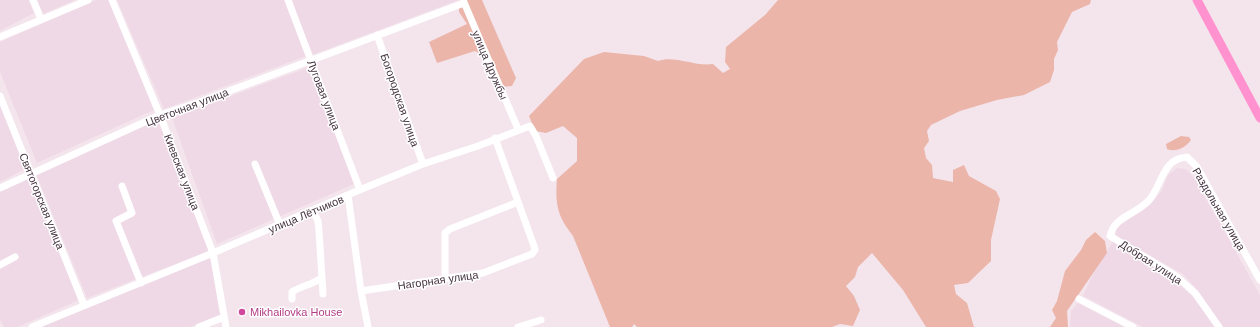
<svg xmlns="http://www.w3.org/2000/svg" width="1260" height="327" font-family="Arial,sans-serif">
  <rect width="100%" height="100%" fill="#f4e5ed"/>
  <path fill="#efd9e6" d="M0,0H29L34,13L0,31Z
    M37,0H75L43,14Z
    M96,0H109L154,110L37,163L0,72V42Z
    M117,0H284L306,56L164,109Z
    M291,0H459L312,55Z
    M309,67L354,184L217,244L172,118Z
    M0,104L25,169L0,182Z
    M159,122L209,251L87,298L36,174L148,124Z
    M1177,168L1186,169L1195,179L1260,295V327H1223L1199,292L1183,274L1116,236V228L1150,205L1162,190L1168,175Z
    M29,176L79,300L18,327H4L0,320V190Z
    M1113,241L1174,279L1193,297L1215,327H1143L1083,296L1091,278Z
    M210,257L220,315L190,327H38Z
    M1078,303L1125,327H1070L1071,311Z"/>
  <path fill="#ebb5aa" d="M459,0H482L516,78L512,86L498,87L484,56L475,51L437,63L429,42L467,24L459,12Z
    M778,0H1091L1090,4L1072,12L1057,42L1058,50L1054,59V70L1050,82L1024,95L997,100L960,111L931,125L927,131L929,141L924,148L926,158L932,165L933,178L953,182V170L964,165L969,176L996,191L1000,199L991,240V261L968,283L954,285L956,294L967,303L974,327H926L903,290L872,253L858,267L855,277L846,286L854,296L860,310L853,326L840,324L832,327H637L634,324L632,327H610L573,236C557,216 555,204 557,179L577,161V138L563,126L546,133L535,131L529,116L584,59L604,52L644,56L658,61C675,55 695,67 713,64L723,73L730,69L725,62L726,47L765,15Z
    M1181,136L1189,137L1191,140C1186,147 1176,153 1167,149L1166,144Z
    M1095,232L1105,241L1107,253L1067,311L1068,327H1050L1056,318L1052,310L1057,301L1065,271L1081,250L1086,240Z"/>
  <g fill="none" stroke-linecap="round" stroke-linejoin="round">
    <path stroke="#fff" stroke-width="7" d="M33,0L41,19
      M112,0L160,115L213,253L226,327
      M288,0L360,190
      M463,0L518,129
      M377,35L423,164
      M0,37L88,0
      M0,96L84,305
      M255,164L280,225
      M122,186L132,213L116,221L141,283
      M0,188L160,115L197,103L464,3
      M348,195L361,291L368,327
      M313,211L318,221L319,231L323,294
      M0,265L15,257
      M445,278V233L450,229L518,202
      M361,291L483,273L532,254L535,250L534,246L495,138
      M292,299V292C301,286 312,285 321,278
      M1079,299L1133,327
      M32,327L213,253L357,191L423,164L478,146L530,126L536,136L553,178
      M199,327L224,317
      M518,327L541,320
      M1219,327L1195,293L1176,276L1110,236C1115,215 1137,215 1150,199C1163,183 1162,159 1187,157L1197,167L1260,280"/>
    <path stroke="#ff92cf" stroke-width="9" d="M1197,0L1260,118"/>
  </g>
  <circle fill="#d1479c" stroke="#fff" stroke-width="1.5" cx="242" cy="312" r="4"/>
  <g text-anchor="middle" stroke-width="3" stroke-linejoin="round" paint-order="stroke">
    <g font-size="11" fill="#463440" stroke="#fff">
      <text transform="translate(490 65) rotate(67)" y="4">улица Дружбы</text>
      <text transform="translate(324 95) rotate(69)" y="4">Луговая улица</text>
      <text transform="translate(400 100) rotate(71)" y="4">Богородская улица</text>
      <text transform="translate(187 107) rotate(-21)" y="4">Цветочная улица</text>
      <text transform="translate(182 172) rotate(69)" y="4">Киевская улица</text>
      <text transform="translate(42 201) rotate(68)" y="4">Святогорская улица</text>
      <text transform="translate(1219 209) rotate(60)" y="4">Раздольная улица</text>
      <text transform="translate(306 214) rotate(-23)" y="4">улица Лётчиков</text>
      <text transform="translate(1151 262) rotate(33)" y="4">Добрая улица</text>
      <text transform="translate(438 280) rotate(-8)" y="4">Нагорная улица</text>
    </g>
    <g font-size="11" fill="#b23c85" stroke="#fff" text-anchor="start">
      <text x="250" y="316">Mikhailovka House</text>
    </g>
  </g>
</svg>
